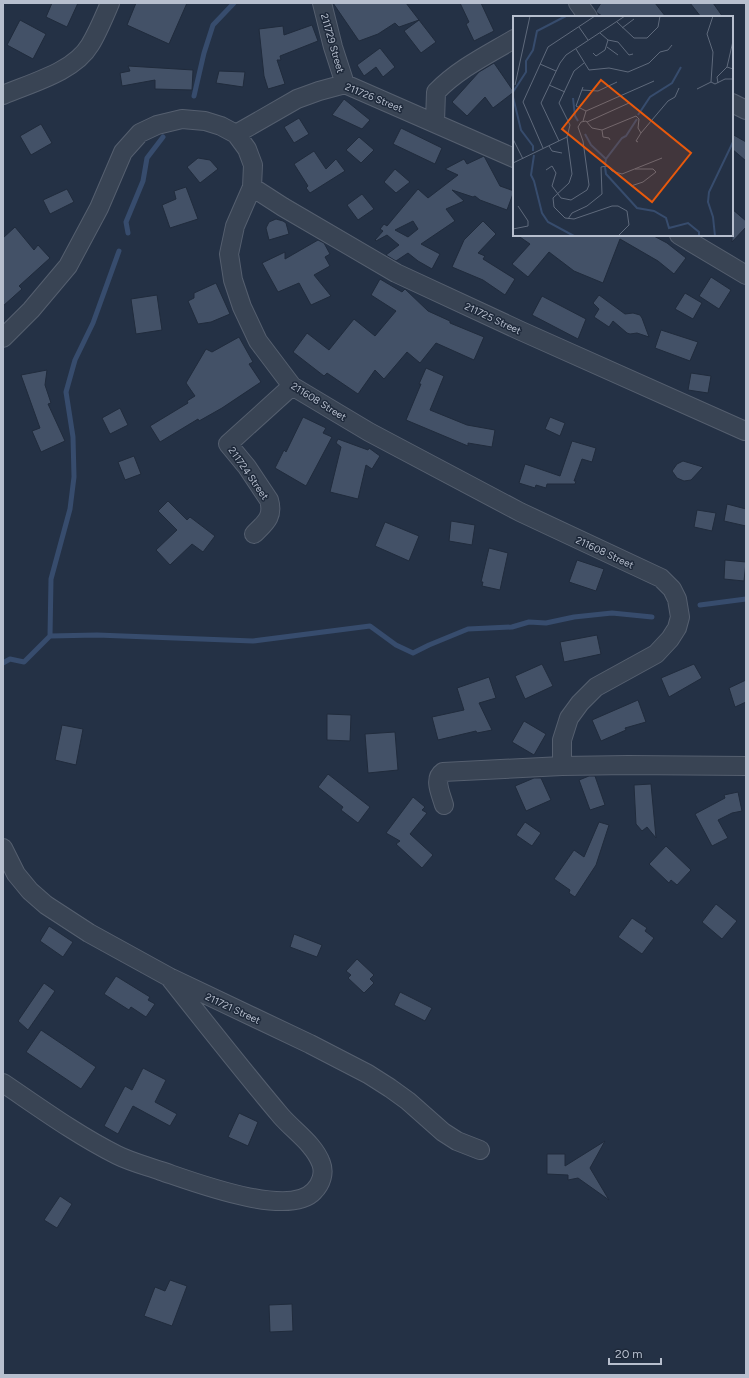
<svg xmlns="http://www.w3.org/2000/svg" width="749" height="1378" font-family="Figtree,sans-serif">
  <rect width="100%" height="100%" fill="#243145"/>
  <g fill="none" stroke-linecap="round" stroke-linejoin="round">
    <path stroke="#374c6d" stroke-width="5" d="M194,96L204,53L213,25L234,3
      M128,233L126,222L143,181L147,158L163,137
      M700,605L746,599
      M50,636L51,579L70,509L74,477L73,437L66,392L75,360L93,323L119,251
      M3,663L10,659L24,662L50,636L97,635L253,641L370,626L396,645L413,653L429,645L468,629L512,627L529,622L546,623L574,617L612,613L652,617"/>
  </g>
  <path fill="#435167" stroke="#202b3c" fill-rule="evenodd" d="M52,3H78L67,27L46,17Z
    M136,3H187L169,44L127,25Z
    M333,3H406L419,20L399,27L395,23L378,34L359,41Z
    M460,3H481L494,31L474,41L466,24L469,22Z
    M601,3H655L666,17H604L597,13L596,11Z
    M690,3H713L723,17H701Z
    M20,20L46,34L33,59L7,45Z
    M419,20L436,42L421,53L404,31Z
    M312,25L318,41L280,56L281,60H277L285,84L268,89L264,76L259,29L283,26L284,35Z
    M380,48L395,67L383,77L376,67L364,76L357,65Z
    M494,63L514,92L493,108L485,97L467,116L452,102L479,72Z
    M128,66L193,70L192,90L155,89V80L122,86L120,73L130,71Z
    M219,71L245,72L243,87L216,83Z
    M344,99L370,120L362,129L332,115Z
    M299,118L309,134L294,143L284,127Z
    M41,124L52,143L31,155L20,136Z
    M401,128L442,148L435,164L393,144Z
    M732,134L746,142V161L732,149Z
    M359,137L374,150L361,163L346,150Z
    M314,151L326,169L336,159L345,171L310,193L306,188L308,186L294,164Z
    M484,156L500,186L514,191L507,210L480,200L475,196L473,197L452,190L464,201L446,209L455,221L421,244L440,254L432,269L418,261L408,253L396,261L386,255L399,245L387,235L376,241L375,240L383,231L380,229L384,224L387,226L418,189L428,198L458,175L445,169L464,159L467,164ZM413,221L418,229L408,237L395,230Z
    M198,158L210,160L218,169L200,183L187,167Z
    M395,169L410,182L396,193L384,182Z
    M186,187L198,219L170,228L162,205L176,199L174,191Z
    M67,189L74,202L50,214L43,200Z
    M362,194L374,209L358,220L347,205Z
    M732,209L746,221V227L732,242Z
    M276,219L283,221L286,223L289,234L269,240L266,228L269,222Z
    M483,221L496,234L478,253L485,256L483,259L515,279L505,295L483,280L452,267L464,240Z
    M15,227L34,250L38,245L50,258L19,286L22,289L3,306V238Z
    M517,235H652L667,243L686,258L674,274L658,261L620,239L603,283L574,271L549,252L528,277L512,264L530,244Z
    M318,240L324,243L330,254L325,257L330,266L314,275L331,296L311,305L299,283L278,292L262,263L285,252V259Z
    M711,277L731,290L719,309L699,296Z
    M380,279L402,292L405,289L428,311L450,321V323L484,337L474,360L436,343L420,363L407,352L384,379L375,370L358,394L327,373L324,376L293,352L307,333L329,350L354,319L375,336L396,311L371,295Z
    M216,283L230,314L211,322L198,324L188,301L194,298V293Z
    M685,293L702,303L693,319L675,309Z
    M157,295L162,330L136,334L131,299Z
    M599,295L625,314L633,313L640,315L642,318L649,337L637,333L630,334L627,333L613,321L609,327L594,317L599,309L593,303Z
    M542,296L586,319L578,339L532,315Z
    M661,330L698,342L690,361L655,348Z
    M239,337L253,362L249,364L261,382L222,408L199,421L198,419L160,442L150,426L188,403L187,401L195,396L186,383L206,349L212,352Z
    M426,368L444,376L430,410L467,425L495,430L492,447L468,443V446L406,420L421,384H419Z
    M47,370L45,385L51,403L48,404L65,441L41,452L32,431L40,428L21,375Z
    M691,373L711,376L708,393L688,390Z
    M120,408L128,425L110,434L102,418Z
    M303,417L326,428L323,433L332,437L306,486L275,468L284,450L286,452Z
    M550,417L565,423L560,436L545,429Z
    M338,439L368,450L369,448L380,456L372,469L366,465L358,499L330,492L341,447L336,443Z
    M572,441L596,448L592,462L582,459L574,481H576L575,484H547L546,488L536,485L535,488L519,483L525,464L560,476Z
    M134,456L141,474L125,480L118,462Z
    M683,461L703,467L691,480L684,481L677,478L672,471L677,464Z
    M168,501L187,520L190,517L215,536L203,552L192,544L170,565L156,550L177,530L158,511Z
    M727,504L746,509V526L724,521Z
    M697,510L716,513L712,531L694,527Z
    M451,521L475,525L472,545L449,541Z
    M385,522L419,536L409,561L375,546Z
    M489,548L508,553L500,590L482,586L483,582H481Z
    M577,560L604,569L596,591L569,582Z
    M725,560L746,562L744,581L724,579Z
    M597,635L601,654L564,662L560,642Z
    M542,664L553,686L525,699L515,676Z
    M694,664L702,678L669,697L661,678Z
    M489,677L496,698L479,703L492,730L477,733L476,731L438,740L432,717L464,710L457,688Z
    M746,680V702L735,707L729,688Z
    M638,700L646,722L625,728L626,730L601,741L592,720Z
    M327,714L351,715L350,741L327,740Z
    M524,721L546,734L534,755L512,742Z
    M62,725L83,729L76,765L55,760Z
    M395,732L398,770L368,773L365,734Z
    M328,774L370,807L358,823L341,810L343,807L318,787Z
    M589,776H595L605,805L590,810L579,780Z
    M534,778H541L551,800L526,811L515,786Z
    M651,784L656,838L647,827L642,831L636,824L634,785Z
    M738,792L742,811L732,813L718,820L728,838L712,846L695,814L725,798L724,795Z
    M413,797L425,807L422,810L427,813L410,834L433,855L422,868L396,844L400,841L386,833Z
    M525,822L541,833L532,846L516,835Z
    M599,822L609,825L596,865L575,897L569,893L570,890L554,879L574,850L584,857Z
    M666,846L691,870L677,885L671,880L669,883L649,864Z
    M716,904L737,921L722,939L702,922Z
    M632,918L647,928L645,931L654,938L642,954L618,937Z
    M49,926L73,942L63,957L40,941Z
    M294,934L322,945L317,957L290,947Z
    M357,959L374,975L370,979L374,983L364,993L348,978L351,975L346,971Z
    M116,976L150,997L148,1000L155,1004L146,1017L131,1007L129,1010L104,994Z
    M44,983L55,991L28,1030L18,1021Z
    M400,992L432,1008L425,1021L394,1005Z
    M41,1030L96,1067L81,1089L26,1052Z
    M143,1068L166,1080L155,1102L177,1114L170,1126L133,1106L118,1134L104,1126L125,1086L132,1090Z
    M239,1113L258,1122L248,1146L228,1137Z
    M605,1141L590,1168L609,1200L578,1178L568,1180V1175L547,1174V1154H565V1166Z
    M60,1196L72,1204L57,1228L44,1220Z
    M170,1280L187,1286L172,1326L144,1316L155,1287L165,1291Z
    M292,1304L293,1331L270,1332L269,1305Z"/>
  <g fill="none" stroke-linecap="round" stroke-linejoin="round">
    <g stroke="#555f6f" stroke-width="20">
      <path id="minor" d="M322,3L333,47L345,84
        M578,3L588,17
        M3,95C31,83 74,72 90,45C98,32 104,17 110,3
        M732,103L746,110
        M435,122L436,92C458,69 487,55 514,39
        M236,134L297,99L319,91L345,84L514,158
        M252,187L283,207L396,273L521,331L745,431
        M679,235L746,275
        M3,338L31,310L68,266L99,208L123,152L140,133L157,125L182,119L205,121L221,126L236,134L247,149L253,165L252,187L235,226L229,254L233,280L242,307L258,341L292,386L369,432L520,512L661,578L672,589L677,599L680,617L677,628L670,639L656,654L596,687L580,703L569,718L562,740V766
        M254,534C265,523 274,517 269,500L247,467L228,444L292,386
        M444,805C441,794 433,779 443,772L562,766L628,765L746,766
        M3,848L16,874L30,891L46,905L89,933L169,977L310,1044L368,1074L390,1088L408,1101L443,1132L457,1141L480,1150
        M3,1083C40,1108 77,1135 117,1155C131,1162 147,1166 161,1171C191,1181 289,1219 314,1191C321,1184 325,1173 321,1163C314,1144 294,1131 281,1116C243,1071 206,1024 169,977"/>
    </g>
    <use href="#minor" stroke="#394454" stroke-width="18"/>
  </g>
  <g text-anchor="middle" stroke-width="3" stroke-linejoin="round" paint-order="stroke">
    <g font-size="10" fill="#b7bfce" stroke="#1e293a">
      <text transform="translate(333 43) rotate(74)" y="4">211729 Street</text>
      <text transform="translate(374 97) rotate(22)" y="4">211726 Street</text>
      <text transform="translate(493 318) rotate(25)" y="4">211725 Street</text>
      <text transform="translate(319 401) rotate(32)" y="4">211608 Street</text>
      <text transform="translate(249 473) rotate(55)" y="4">211724 Street</text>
      <text transform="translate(605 552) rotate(25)" y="4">211608 Street</text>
      <text transform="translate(233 1008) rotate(25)" y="4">211721 Street</text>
    </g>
  </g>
  <g transform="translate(513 16)">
    <rect width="220" height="220" fill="#243145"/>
    <path fill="none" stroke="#374c6d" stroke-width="2" d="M0,76L13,56V45L20,34L24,15L53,0M0,81L8,114L20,130V135M60,82L62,100L65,105M125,99L137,81L159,67L168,51M72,118L78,129L93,143M21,139L18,159L21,165L29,197L35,206L61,220M92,148L93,143L109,122L113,120L124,103M92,151L93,158L124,192L141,195L153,202L156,212L175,207L186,216V220M202,220L200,201L195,186L196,176L220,126"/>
    <path fill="none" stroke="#5f6a7c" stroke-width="1" d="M200,0L194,18L200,36L198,66L202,68L212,63H220M104,6L121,22H134L145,11L147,0M66,11L75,24M109,12L121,3M87,17L95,24L105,26L116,39L120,38M220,25L214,51L220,53M94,31L105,39M63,33L76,54L96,52L115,56L136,47L147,36L155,34L159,29M80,37L83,40L92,34L95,24M27,48L43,55M205,67L204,61L214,51M2,69L17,0M36,69L52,76M70,71L63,90L73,95M184,73L198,66M69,74L85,75L104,66M70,105L73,95L141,65M74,106L116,87M89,114L90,121L96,122L97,124M54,121L59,158L56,167L40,182L41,191L52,202L61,203L99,190H105L114,195L116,209L105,220M0,123L10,143M46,125L28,87L47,47L53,39L112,0M125,126L123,125L128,117L155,85L162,81L166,72M36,130L39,135L49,137M30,132L10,86L35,31L82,0M0,147L54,121L57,109L46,87L61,55L71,47M33,154L39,150L43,157L39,170L48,182L58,184L74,174L76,169L70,125L65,111L68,106L73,105L79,112L89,114L123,100L126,103L125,112L128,117M118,170L130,166L143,156L140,153H122M55,203L59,197L74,190L89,178L88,151L94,150L99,155L109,158L149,142M0,213L15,210V205L5,190"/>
    <path fill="#e8590c" fill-opacity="0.15" stroke="#e8590c" stroke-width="2" d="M88,64L178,137L139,186L49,113Z"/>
    <rect width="220" height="220" fill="none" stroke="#b7bfce" stroke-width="2"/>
  </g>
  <rect width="749" height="1378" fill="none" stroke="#b7bfce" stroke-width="8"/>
  <path d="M609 1358v6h52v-6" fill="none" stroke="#b7bfce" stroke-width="2"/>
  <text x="615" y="1358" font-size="12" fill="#b7bfce" stroke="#1e293a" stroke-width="3" paint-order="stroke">20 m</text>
</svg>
